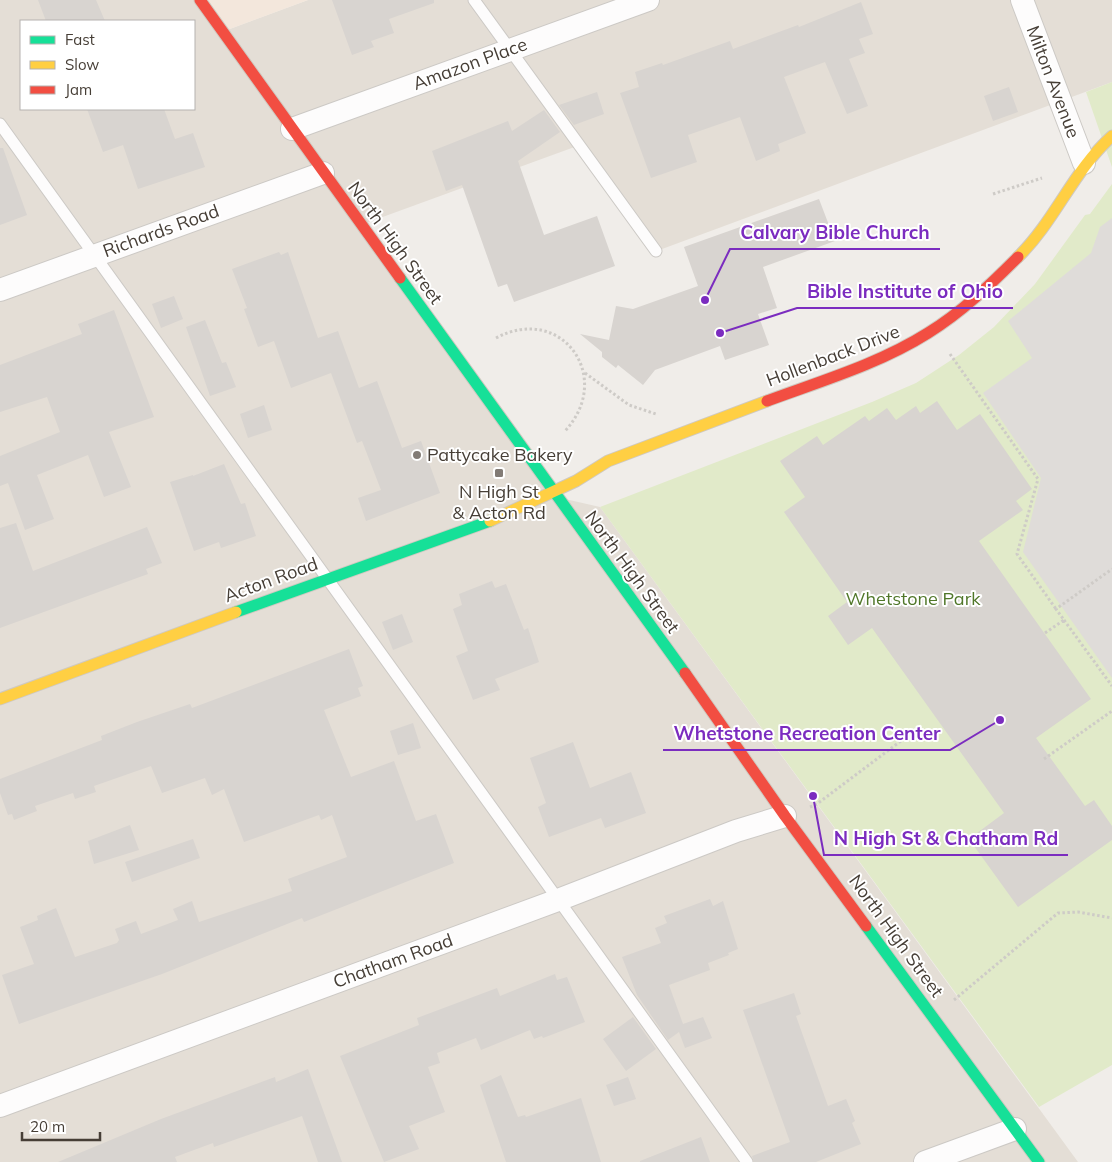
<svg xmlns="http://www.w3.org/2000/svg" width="1112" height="1162" font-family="Mulish,sans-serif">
  <rect width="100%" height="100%" fill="#f0ede9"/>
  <path fill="#e4ded6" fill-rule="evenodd" d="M0,0H196L219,33L308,0H1112V82L654,252L580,145L358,226L552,496L600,507L1078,1162H0ZM21,21H194V109H21Z"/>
  <path fill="#f3e7dc" d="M196,0H308L219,33Z"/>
  <path fill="#e1eac9" d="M1112,82V167L1086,92Z
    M1112,184V1065L1039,1107L600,507L872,402L916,383L959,355L994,327L1035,284L1085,215L1090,214Z"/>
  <path fill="#dfdcd9" d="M1112,218V678L1023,552L1041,478L983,393L1032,358L1008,321L1091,253L1100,227Z"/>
  <path fill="#d8d4d0" d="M38,0H96L105,21H46Z
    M332,0H434V3L389,19L394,33L371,41L374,47L352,55Z
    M861,2L873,34L859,39L865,53L849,59L868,106L847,114L825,62L784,77L806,133L778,144L780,151L756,161L740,117L688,135L697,162L651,178L620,93L639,87L635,72L662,63L663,65L730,41L733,49L798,25L799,27Z
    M1009,87L1018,112L993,121L984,96Z
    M597,92L604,114L574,125L559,105Z
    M87,109H164L175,139L193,133L205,167L138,189L123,145L103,152Z
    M544,110L560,132L518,161L544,235L597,216L615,266L514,302L507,284L498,287L462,185L446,191L432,151L508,121L512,131Z
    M0,148H3L27,215L0,225Z
    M819,199L835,241L763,267L777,308L758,314L769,345L725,360L720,346L655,370L643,385L618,365L616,368L602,357V352L580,334L609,340L616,306L633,309L698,286L684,247Z
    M279,252L281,255L288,252L318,338L338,331L359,388L377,381L402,448L421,441L440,493L366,521L358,498L381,490L362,441L357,443L331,373L291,388L274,341L258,347L244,309L247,308L232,269Z
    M174,296L183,319L161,328L152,304Z
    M114,310L154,417L109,432L131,487L104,497L88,455L37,475L54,519L25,530L8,483L0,486V456L60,432L47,397L0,412V365L82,334L78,324Z
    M205,320L222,363L226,362L236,387L210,396L186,327Z
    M937,401L957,430L980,414L1032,489L1016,501L1023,510L979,541L1091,699L1036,738L1085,806L1094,800L1112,826V840L1018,907L969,839L1004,813L872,628L848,645L828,616L847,602L784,512L805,497L780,461L817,436L823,445L865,416L869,421L887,408L896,420L916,406L920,413Z
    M264,405L272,430L248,438L240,414Z
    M224,464L241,504L245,503L256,536L221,548L219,542L194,551L170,482L193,475V476Z
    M16,523L33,571L147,527L162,563L146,569L148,574L0,628V528Z
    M492,581L495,588L506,584L524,630L528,628L539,662L495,679L500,690L473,700L456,656L468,651L453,609L462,605L459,594Z
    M402,614L413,642L393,650L382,622Z
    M349,649L363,686L358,688L361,696L324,710L351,777L394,761L416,821L436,814L454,863L304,922L302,918L162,974L19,1024L2,975L34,964L20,927L38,920L37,916L56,908L75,957L117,943L119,940L115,929L136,921L141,934L178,920L173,909L192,901L199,922L292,891L288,879L347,857L332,815L321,820L319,815L244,842L224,789L212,795L205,778L162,793L151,766L94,786L96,792L75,799L73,793L35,806L37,811L14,820L12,814L8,815L0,793V779L102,740L101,736L137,722L190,704L192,708Z
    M413,723L421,748L398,755L390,731Z
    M573,742L590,788L631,772L646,813L605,828L601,818L549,837L538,807L546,803L530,758Z
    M130,825L139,850L94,864L88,841Z
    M193,839L200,858L132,882L125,862Z
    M710,899L713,906L723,901L738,949L728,953L729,955L708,963L710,970L669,985L683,1024L703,1017L712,1038L685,1048L679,1032L668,1040L646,1008L637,995L622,957L661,943L655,928L667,923L664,916Z
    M555,974L557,980L567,977L585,1022L543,1038L542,1036L534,1039L530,1030L481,1050L476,1038L437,1053L440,1063L428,1067L445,1112L409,1126L419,1149L384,1162L340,1056L419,1025L417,1018L497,988L500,996Z
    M794,993L801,1014L796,1016L828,1106L846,1099L855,1121L852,1123L861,1144L816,1162H754L752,1156L790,1142L743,1010Z
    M633,1017L656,1049L626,1071L603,1039Z
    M308,1069L342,1162H318L302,1116L214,1147L213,1143L175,1157L177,1162H58L161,1119L275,1077L276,1082Z
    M501,1075L518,1117L525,1115L526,1117L581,1098L601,1162H506L480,1085Z
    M628,1077L636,1099L614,1106L606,1085Z
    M701,1137L710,1162H640V1161Z"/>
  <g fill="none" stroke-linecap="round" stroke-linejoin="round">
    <g stroke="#ccc9c5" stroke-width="13">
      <path id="lane" d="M474,0L656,251
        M0,124L747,1162"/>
    </g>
    <g stroke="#ccc9c5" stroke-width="24">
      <path id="street" d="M1022,0L1084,163
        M292,129L648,0
        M0,290L323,173
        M0,1106L558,900L736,831L785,816
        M925,1162L1015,1129"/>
    </g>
    <g stroke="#cfc9c0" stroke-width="13">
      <path id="fast" d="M400,278L685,673
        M236,612L490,521
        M866,926L1039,1162"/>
    </g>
    <g stroke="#cfc9c0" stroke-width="13">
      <path id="slow" d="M1018,257C1055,221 1073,171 1112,136
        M490,521L576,481L608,461L767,401
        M0,699L236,612"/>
    </g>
    <g stroke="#cfc9c0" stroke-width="13">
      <path id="jam" d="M200,0L400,278
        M767,401C821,381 879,364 928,333C962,312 990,285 1018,257
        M685,673L785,816L866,926"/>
    </g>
    <path stroke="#cecbc7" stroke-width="3" stroke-dasharray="2.5 2.5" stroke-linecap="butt" d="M993,194L1042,178
      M496,338C561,303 615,377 565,431
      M950,354L1038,479L1017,554L1056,609
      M585,373L629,405L656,414
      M1064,620L1112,686
      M1045,633L1064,620L1056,609L1112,569
      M1044,759L1112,711
      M810,807L817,804L922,725
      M954,1000L1058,913L1078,912L1112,918"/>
    <use href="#lane" stroke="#fdfcfc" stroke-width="11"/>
    <use href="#street" stroke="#fdfcfc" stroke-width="22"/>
    <use href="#fast" stroke="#16e098" stroke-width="11"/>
    <use href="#slow" stroke="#ffcf43" stroke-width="11"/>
    <use href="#jam" stroke="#f24e42" stroke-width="11"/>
  </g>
  <g fill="#827b75" stroke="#fff" stroke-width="2">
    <circle cx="417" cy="455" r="5"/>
    <rect x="494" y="468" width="10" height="10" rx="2.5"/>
  </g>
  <g text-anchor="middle" stroke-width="4" stroke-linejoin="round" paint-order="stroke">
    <g font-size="18" fill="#463e36" stroke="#fff">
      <text transform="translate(470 64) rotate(-20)" y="6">Amazon Place</text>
      <text transform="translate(1053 82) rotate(69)" y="6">Milton Avenue</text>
      <text transform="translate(161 231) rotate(-20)" y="6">Richards Road</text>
      <text transform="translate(395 243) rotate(54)" y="6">North High Street</text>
      <text transform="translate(833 356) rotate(-21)" y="6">Hollenback Drive</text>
      <text transform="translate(632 572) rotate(54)" y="6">North High Street</text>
      <text transform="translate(271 580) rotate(-20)" y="6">Acton Road</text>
      <text transform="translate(896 936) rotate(54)" y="6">North High Street</text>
      <text transform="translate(393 961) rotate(-20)" y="6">Chatham Road</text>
    </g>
    <g font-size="18" fill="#463e36" stroke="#fff" text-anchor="start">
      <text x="427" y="461">Pattycake Bakery</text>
      <text x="499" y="498" text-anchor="middle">N High St<tspan x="499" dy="21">&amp; Acton Rd</tspan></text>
    </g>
    <g font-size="18" fill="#507729" stroke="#fff">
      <text x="913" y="605">Whetstone Park</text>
    </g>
  </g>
  <path fill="none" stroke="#7b2cbf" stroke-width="2" d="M705 300L730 249H940M720 333L797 308H1013M1000 720L950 750H663M813 796L824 855H1068"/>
  <g fill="#7b2cbf" stroke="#fff" stroke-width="2">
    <circle cx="705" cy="300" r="5"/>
    <circle cx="720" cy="333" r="5"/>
    <circle cx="1000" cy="720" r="5"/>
    <circle cx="813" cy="796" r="5"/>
  </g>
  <g font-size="19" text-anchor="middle" font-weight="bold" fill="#7b2cbf" stroke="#fff" stroke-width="4" stroke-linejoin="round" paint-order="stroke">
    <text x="835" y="239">Calvary Bible Church</text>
    <text x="905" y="298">Bible Institute of Ohio</text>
    <text x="807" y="740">Whetstone Recreation Center</text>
    <text x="946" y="845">N High St &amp; Chatham Rd</text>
  </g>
  <rect x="20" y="20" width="175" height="90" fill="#ffffff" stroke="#b5b2af"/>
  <rect x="30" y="36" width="25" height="8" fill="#16e098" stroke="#b5b2af"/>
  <text x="65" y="45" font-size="15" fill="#463e36">Fast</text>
  <rect x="30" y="61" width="25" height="8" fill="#ffcf43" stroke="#b5b2af"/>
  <text x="65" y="70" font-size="15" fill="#463e36">Slow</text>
  <rect x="30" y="86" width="25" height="8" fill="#f24e42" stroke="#b5b2af"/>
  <text x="65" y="95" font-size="15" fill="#463e36">Jam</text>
  <path d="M22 1132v8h78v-8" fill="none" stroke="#463e36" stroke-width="2.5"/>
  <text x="30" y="1132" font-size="15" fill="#463e36" stroke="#ffffff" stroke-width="4" paint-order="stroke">20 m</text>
</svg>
